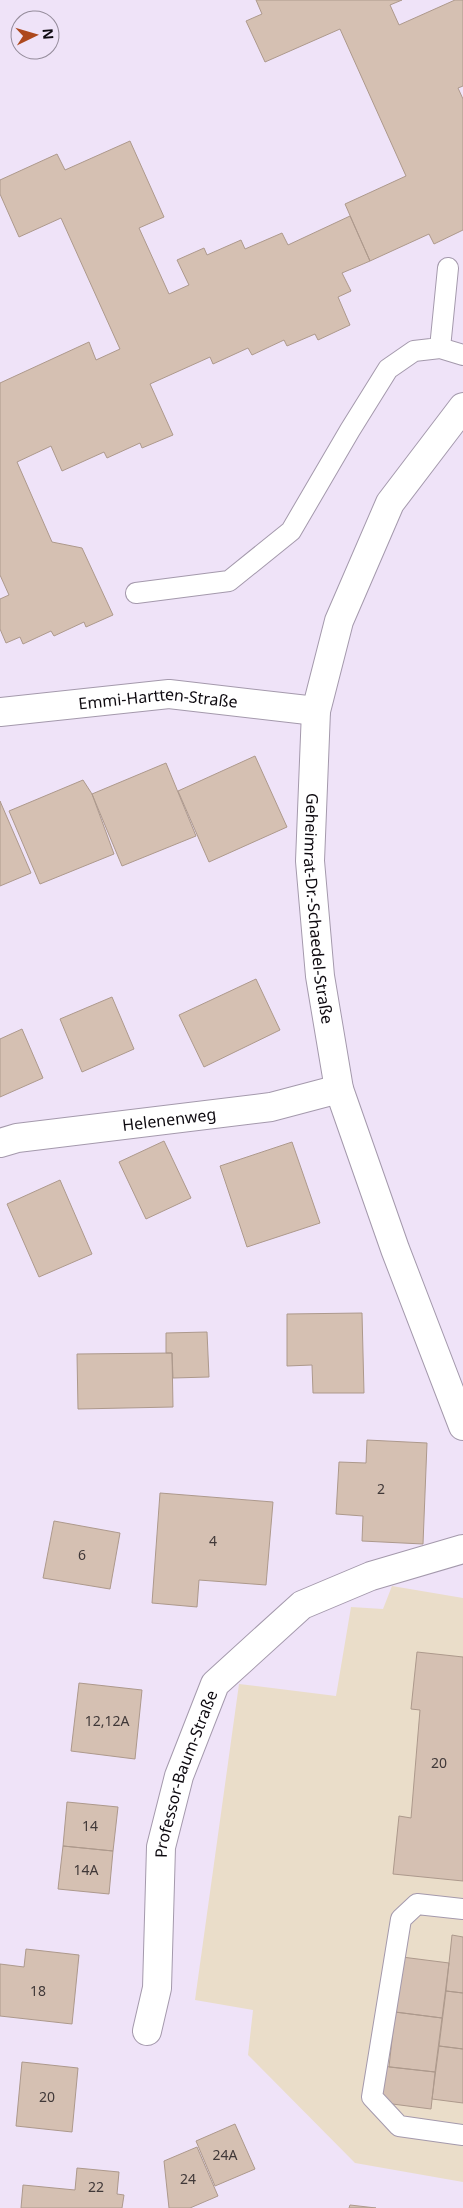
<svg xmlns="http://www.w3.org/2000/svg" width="463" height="2208" font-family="'Noto Sans',sans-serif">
  <rect width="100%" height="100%" fill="#efe3f8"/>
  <path fill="#eaddc9" d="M392,1586L463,1598V2182L355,2163L248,2055L253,2010L195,2000L239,1684L336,1696L351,1607L383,1609Z"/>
  <path fill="#d5c0b2" stroke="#ad998c" d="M256,0H402L390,5L399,25L455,0H463V86L458,88L463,99V230L434,244L429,234L370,261L345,204L406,176L340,29L265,62L246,21L262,14Z
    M130,141L164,217L139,228L169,294L189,285L177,260L204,248L207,255L241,240L245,249L282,233L288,245L350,216L370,261L342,273L351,291L338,297L350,325L318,340L315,334L287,346L284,340L252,355L248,348L213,364L210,357L150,384L173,435L142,448L140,443L107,458L104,452L62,471L51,446L17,462L52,542L82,548L113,615L86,627L84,622L54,636L51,631L23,644L20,637L6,643L0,629V599L9,595L0,575V383L89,342L96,360L120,349L61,218L19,237L0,194V180L57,154L65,170Z
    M255,756L287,827L209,862L178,791Z
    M166,763L196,836L122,866L92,794Z
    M83,780L92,794L114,854L40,884L9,811Z
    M0,801L31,873L0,886Z
    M256,979L280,1030L204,1067L179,1015Z
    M112,997L134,1049L82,1072L60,1019Z
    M22,1029L43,1078L0,1097V1039Z
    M164,1141L191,1198L146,1219L119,1162Z
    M292,1142L320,1223L247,1247L220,1166Z
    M60,1180L92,1254L39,1277L7,1204Z
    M362,1313L364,1393H313L312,1365L287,1366V1314Z
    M207,1332L209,1377L173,1378L172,1353H166V1333Z
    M172,1353L173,1407L78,1409L77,1354Z
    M367,1440L427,1443L423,1544L362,1541L363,1516L336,1514L339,1462L366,1463Z
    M160,1493L273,1502L266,1585L199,1580L197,1607L152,1603Z
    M54,1521L120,1533L110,1589L43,1578Z
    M417,1652L463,1657V1881L393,1874L399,1816L411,1818L420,1710L411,1709Z
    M79,1683L142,1690L135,1759L71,1751Z
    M67,1802L118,1807L113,1851L63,1846Z
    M63,1846L113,1851L109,1894L58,1889Z
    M452,1935L463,1937V1993L446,1991Z
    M26,1949L79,1955L72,2024L0,2016V1964L24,1967Z
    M402,1957L449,1963L442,2018L395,2012Z
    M446,1991L463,1993V2049L439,2046Z
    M395,2012L442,2018L435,2072L389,2067Z
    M439,2046L463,2049V2103L432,2099Z
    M22,2062L78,2068L72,2132L16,2126Z
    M382,2066L435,2072L431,2109L377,2102Z
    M235,2124L255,2169L215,2186L196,2141Z
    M197,2147L218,2196L190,2208H169L164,2161Z
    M77,2168L119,2172L117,2194L124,2195L122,2208H21L23,2185L75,2190Z
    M350,2205L376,2208H349Z"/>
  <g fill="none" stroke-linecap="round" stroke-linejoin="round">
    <g stroke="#a499ac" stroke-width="22">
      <path id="lane" d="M440,348L448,268
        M136,593L229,581L291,531L350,430L388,369L414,351L440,348L463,355
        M463,1909L417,1904L401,1919L372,2097L399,2126L463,2135"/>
    </g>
    <g stroke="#a499ac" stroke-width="30">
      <g id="street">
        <path id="s1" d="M463,407L390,503L339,621L316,711L310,861L320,976L339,1089L395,1249L463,1426"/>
        <path id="s2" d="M0,712L169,694L316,711"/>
        <path id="s3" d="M0,1143L17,1138L271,1107L339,1089"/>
        <path id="s4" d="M147,2031L157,1988L161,1847L179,1776L215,1684L302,1605L371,1576L463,1549"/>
      </g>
    </g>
    <use href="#lane" stroke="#fff" stroke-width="20"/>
    <use href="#street" stroke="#fff" stroke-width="28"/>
  </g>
  <g text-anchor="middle" stroke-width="4" stroke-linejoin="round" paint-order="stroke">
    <g font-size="14" fill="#403838">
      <text x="381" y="1494">2</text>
      <text x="213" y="1546">4</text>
      <text x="82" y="1560">6</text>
      <text x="107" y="1726">12,12A</text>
      <text x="439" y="1768">20</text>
      <text x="90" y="1831">14</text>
      <text x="86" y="1875">14A</text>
      <text x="38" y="1996">18</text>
      <text x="47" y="2102">20</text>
      <text x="225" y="2160">24A</text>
      <text x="188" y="2184">24</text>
      <text x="96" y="2192">22</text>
    </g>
    <g font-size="16" fill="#0e0a10" stroke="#efe3f8">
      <text dy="6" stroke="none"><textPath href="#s2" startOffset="159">Emmi-Hartten-Straße</textPath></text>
      <text dy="6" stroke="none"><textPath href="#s1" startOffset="540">Geheimrat-Dr.-Schaedel-Straße</textPath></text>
      <text dy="6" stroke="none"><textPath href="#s3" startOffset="171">Helenenweg</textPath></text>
      <text dy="6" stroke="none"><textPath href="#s4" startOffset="262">Professor-Baum-Straße</textPath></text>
    </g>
  </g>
  <g transform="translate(35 35) rotate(85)"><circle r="24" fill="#efe3f8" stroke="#958c9b"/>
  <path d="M0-4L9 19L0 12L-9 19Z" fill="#ad481d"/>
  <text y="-8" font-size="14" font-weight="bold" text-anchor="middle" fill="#0e0a10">N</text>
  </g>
</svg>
